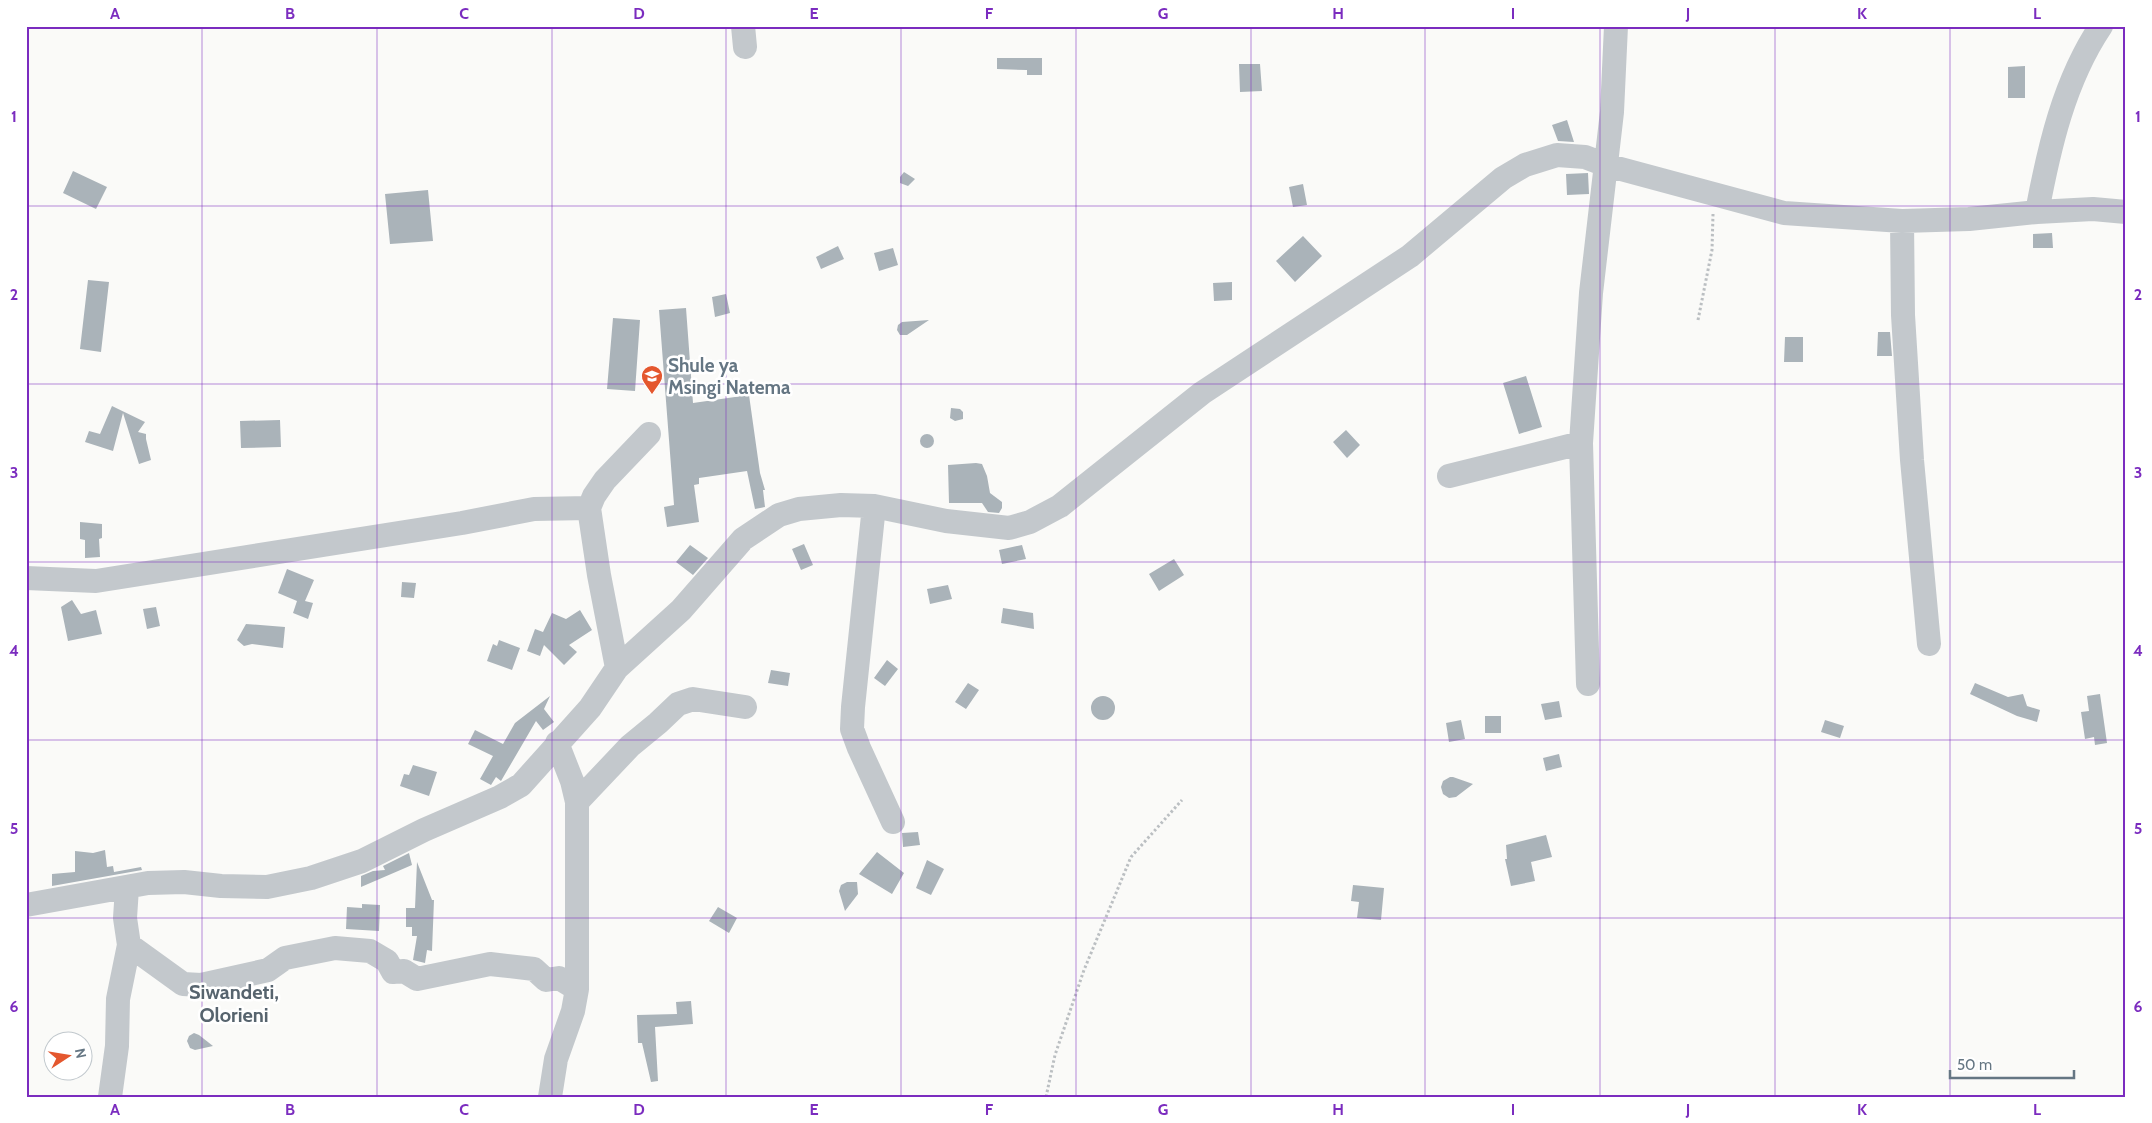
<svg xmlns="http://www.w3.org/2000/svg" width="2152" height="1123" font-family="Cabin,sans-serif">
  <rect width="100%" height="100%" fill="#fafaf8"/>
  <path fill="#aab3b9" d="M997,58H1042V75H1027V70L997,69Z
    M1239,64H1260L1262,91L1240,92Z
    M2025,66V98H2008V67Z
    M1567,120L1574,142L1558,141L1552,125Z
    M73,171L107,187L96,209L63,193Z
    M904,172L915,179L908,186L900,183V177Z
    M1588,173L1589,194L1567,195L1566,174Z
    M1303,184L1307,205L1293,207L1289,187Z
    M428,190L433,241L390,244L385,194Z
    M2052,233L2053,248H2033V234Z
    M1303,236L1322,256L1295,282L1276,261Z
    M838,246L844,259L821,269L816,257Z
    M893,248L898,265L879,271L874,253Z
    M88,280L109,282L101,352L80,349Z
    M1232,282V300L1214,301L1213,283Z
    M726,294L730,313L715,317L712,297Z
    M686,308L693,403L749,395L760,473L765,490H763L765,507L755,509L747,471L699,478V484L694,485L699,522L667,527L664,507L674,505L659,310Z
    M613,318L640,320L635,391L607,389Z
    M929,320L907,335H900L897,330L898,325L902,322Z
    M1878,332H1890L1892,356H1877Z
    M1785,337H1803V362H1784Z
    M1526,376L1542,427L1519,434L1503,383Z
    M112,406L145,422L138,432L146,434V439L151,460L139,464L123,413L113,451L85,442L89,431L100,434Z
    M951,408L960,409L963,412V419L955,421L950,418Z
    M280,420L281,447L241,448L240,421Z
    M1346,430L1360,445L1347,458L1333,442Z
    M920 441a7 7 0 1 1 14 0a7 7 0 1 1-14 0Z
    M976,463L982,464L987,476L990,493L1002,502V508L999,513L988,512L982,503H949L948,465Z
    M80,522L102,524V538L99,539L100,557L85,558V540L80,539Z
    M804,544L813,565L801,570L792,549Z
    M690,545L708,558L693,575L676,562Z
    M1022,545L1026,559L1002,564L999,550Z
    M1174,559L1184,575L1159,591L1149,574Z
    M287,569L314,580L305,601L313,603L308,619L293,613L297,601L278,593Z
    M402,582L416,583L414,598L401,597Z
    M948,585L952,599L930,604L927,589Z
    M72,600L81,614L96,610L102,634L68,641L61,607Z
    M156,607L160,626L147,629L143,609Z
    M1003,608L1033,613L1034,629L1001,623Z
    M580,610L592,630L569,645L577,652L564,665L544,645L540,656L527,651L535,629L543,632L552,613L566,619Z
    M246,624L285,627L283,648L252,644L244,646L237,640Z
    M499,640L520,648L512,670L487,661L493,644L497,646Z
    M887,660L898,669L885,686L874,678Z
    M771,670L790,673L788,686L768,683Z
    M968,683L979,690L966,709L955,702Z
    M1975,683L2008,697L2023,694L2027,706L2040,710L2037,722L2017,716L1970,694Z
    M2100,694L2107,743L2095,745L2094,737L2085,739L2081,712L2089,711L2087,696Z
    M1091 708a12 12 0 1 1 24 0a12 12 0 1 1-24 0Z
    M550,696L544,709L554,722L543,730L536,721L501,781L496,777L491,785L480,779L493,756L468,744L475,730L503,744L515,723Z
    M1559,701L1562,717L1545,720L1541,704Z
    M1485,716H1501V733H1485Z
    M1461,720L1465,739L1449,742L1446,723Z
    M1825,720L1844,726L1840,738L1821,732Z
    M1559,754L1562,767L1546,771L1543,758Z
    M413,765L437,772L429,796L400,786L404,774L409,775Z
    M1450,777H1453L1473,784L1456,797L1449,798L1443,794L1441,787L1443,781Z
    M918,832L920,845L903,847L902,833Z
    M1546,835L1552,857L1531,862L1535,881L1511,886L1505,859H1507L1506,845Z
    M105,850L107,867L113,866L114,872L141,867L142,870L52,886V874L75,872V851L93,853Z
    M877,852L904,873L892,894L859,874Z
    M409,853L412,865L361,887V876L373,871L385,870L383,866Z
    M927,860L944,869L931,895L916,888Z
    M417,862L432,900H434L432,951L427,950L425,963L413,960L417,936H412V927H406V908H415Z
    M847,882H857L858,894L845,911L839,891L841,885Z
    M1353,885L1384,888L1381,920L1357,918L1359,902L1351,901Z
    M362,904L380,905L379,931L346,929L347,907L362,908Z
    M718,907L737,918L729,933L709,921Z
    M691,1001L693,1024L655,1027L658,1081L651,1082L642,1043H638L637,1015L677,1014L676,1002Z
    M194,1033L199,1035L213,1046L195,1050L190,1048L187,1041L189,1036Z"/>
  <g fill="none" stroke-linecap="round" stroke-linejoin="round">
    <path stroke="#bbbfc2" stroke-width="3" stroke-dasharray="2.5 2.5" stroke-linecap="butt" d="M1698,320L1712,250L1713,214
      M1046,1097L1055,1055L1084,970L1131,857L1182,800"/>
    <path stroke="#c3c8cc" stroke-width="24" d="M743,26L745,47
      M2037,212C2049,148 2064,81 2101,26
      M1902,221L1903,315L1912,460L1929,644
      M1449,476L1581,443
      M874,506L853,707L852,729L859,748L893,822
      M26,578L96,581L462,523L534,509L589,508
      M617,668L599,575L589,508L594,496L605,480L649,434
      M1588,684L1581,443L1591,293L1612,112L1616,26
      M577,802L630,746L658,723L678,704L693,699L745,707
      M26,905L148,883L184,882L221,886L267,887L311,878L362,861L424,830L500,797L521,785L590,708L617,668L681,610L743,539L779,515L799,509L841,505L874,506L946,521L1009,528L1030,522L1060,506L1202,393L1410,256L1503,178L1525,165L1557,155L1585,157L1606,165L1784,213L1902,221L1969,219L2037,212L2093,209L2126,212
      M129,945L183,984L201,985L268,970L285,958L335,948L370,951L387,961L393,972L404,971L417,979L490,964L534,969L546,980L559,978L577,989
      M110,1097L117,1046L118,999L129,945L125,918L127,888
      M550,1097L556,1059L573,1011L577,989V802L572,781L557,743"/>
  </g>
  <path fill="none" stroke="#7b2cbf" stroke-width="1" stroke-opacity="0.55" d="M202,26V1097M377,26V1097M552,26V1097M726,26V1097M901,26V1097M1076,26V1097M1251,26V1097M1425,26V1097M1600,26V1097M1775,26V1097M1950,26V1097M26,206H2126M26,384H2126M26,562H2126M26,740H2126M26,918H2126"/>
  <defs>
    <g id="school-pin" transform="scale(1.125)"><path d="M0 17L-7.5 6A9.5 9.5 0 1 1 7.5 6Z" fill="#e4572e" stroke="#fff"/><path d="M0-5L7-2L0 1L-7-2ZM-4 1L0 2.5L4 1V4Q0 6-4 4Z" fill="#fff"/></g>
  </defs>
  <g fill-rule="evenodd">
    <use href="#school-pin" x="652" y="376"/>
  </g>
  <g text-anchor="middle" stroke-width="5" stroke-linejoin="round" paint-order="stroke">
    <g font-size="19" font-weight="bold" fill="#657683" stroke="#fff" text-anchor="start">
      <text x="668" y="372">Shule ya<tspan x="668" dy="22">Msingi Natema</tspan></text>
    </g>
    <g font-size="20" font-weight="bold" fill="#57646e" stroke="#fff">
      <text x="234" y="999">Siwandeti,<tspan x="234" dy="23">Olorieni</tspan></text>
    </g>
  </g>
  <rect width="2152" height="1123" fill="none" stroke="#ffffff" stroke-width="55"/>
  <g transform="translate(68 1056) rotate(78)"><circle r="24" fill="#ffffff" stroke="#c1c8cd"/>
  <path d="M0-4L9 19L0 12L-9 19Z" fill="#e4572e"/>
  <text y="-8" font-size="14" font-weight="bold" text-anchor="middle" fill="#657683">N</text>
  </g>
  <path d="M1950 1070v8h124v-8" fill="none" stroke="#657683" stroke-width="2.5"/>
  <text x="1957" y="1070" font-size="15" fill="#657683" stroke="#ffffff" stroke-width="4" paint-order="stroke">50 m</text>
  <rect x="28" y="28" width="2096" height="1068" fill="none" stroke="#7b2cbf" stroke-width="2"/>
  <g font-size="16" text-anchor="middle" font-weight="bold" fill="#7b2cbf">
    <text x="115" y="19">A</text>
    <text x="290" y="19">B</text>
    <text x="464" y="19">C</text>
    <text x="639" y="19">D</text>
    <text x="814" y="19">E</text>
    <text x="989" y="19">F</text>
    <text x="1163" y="19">G</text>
    <text x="1338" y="19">H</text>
    <text x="1513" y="19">I</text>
    <text x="1688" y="19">J</text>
    <text x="1862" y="19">K</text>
    <text x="2037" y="19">L</text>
    <text x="14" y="122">1</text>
    <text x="2138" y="122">1</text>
    <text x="14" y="300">2</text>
    <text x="2138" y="300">2</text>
    <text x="14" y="478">3</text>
    <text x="2138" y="478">3</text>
    <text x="14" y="656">4</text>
    <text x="2138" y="656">4</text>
    <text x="14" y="834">5</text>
    <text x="2138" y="834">5</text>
    <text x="14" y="1012">6</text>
    <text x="2138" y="1012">6</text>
    <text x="115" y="1115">A</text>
    <text x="290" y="1115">B</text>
    <text x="464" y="1115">C</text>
    <text x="639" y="1115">D</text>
    <text x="814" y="1115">E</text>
    <text x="989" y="1115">F</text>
    <text x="1163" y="1115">G</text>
    <text x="1338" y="1115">H</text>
    <text x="1513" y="1115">I</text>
    <text x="1688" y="1115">J</text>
    <text x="1862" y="1115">K</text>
    <text x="2037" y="1115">L</text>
  </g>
</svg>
